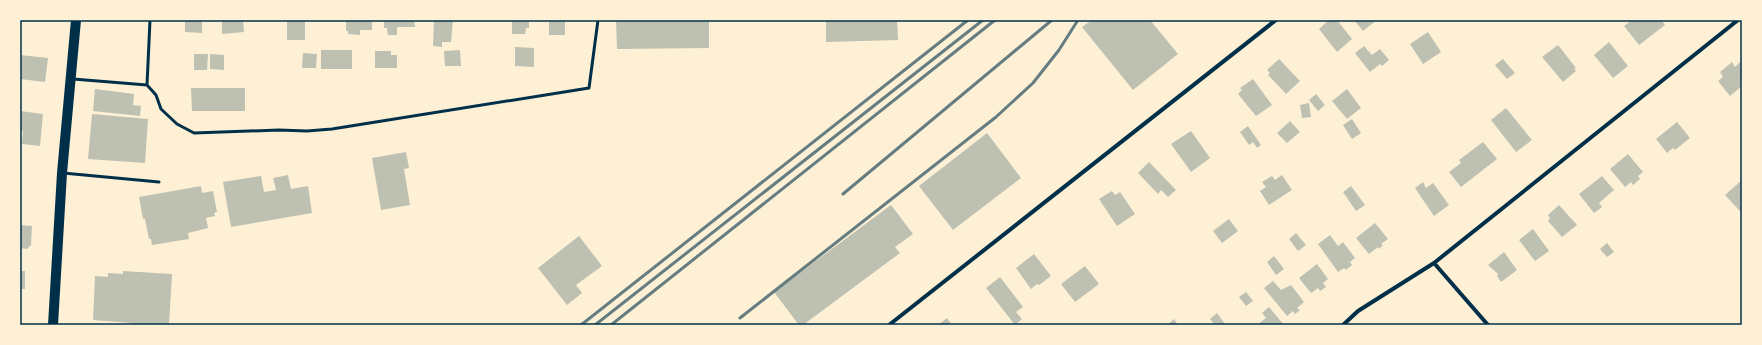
<svg xmlns="http://www.w3.org/2000/svg" width="1762" height="345" font-family="Helvetica,sans-serif">
  <rect width="100%" height="100%" fill="#fdf0d5"/>
  <path fill="#bec0b2" d="M185,20H202V33L185,32Z
    M222,20H243L244,32L222,34Z
    M287,20H305V40H287Z
    M346,20H372V30H360V35L348,34V31H346Z
    M384,20H414L415,27H397V35H388L387,28H384Z
    M434,20H453L451,42H442V47L433,46Z
    M512,20H529V28H526L525,34H512Z
    M549,20H565V35H549Z
    M616,20H709V48L617,49Z
    M826,20H897L898,40L826,42Z
    M1092,20H1150L1178,54L1133,90L1082,27Z
    M1329,20H1337L1352,39L1337,52L1319,29Z
    M1354,20H1377L1363,31Z
    M1632,20H1661L1665,25L1639,45L1624,26Z
    M1428,32L1441,52L1423,64L1410,44Z
    M1609,42L1628,66L1613,78L1594,55Z
    M1558,45L1576,68L1574,69L1576,71L1563,82L1542,57Z
    M1364,46L1372,55L1380,49L1389,60L1382,66L1380,64L1370,72L1355,53Z
    M515,47L534,48V67L515,66Z
    M321,50H352V69H321Z
    M460,50L461,66H445L444,51Z
    M375,51H391V55H397V68H375Z
    M303,53L317,54L316,68H302Z
    M194,54H208L207,70H194Z
    M210,54L224,55V70L210,69Z
    M20,55L48,58L45,82L20,79Z
    M1279,59L1300,81L1286,94L1268,75L1270,73L1267,70Z
    M1503,59L1515,73L1507,79L1495,65Z
    M1732,62L1735,67L1740,62L1742,65V86L1730,96L1718,81L1723,77L1720,72Z
    M1253,79L1272,105L1256,116L1238,94L1242,90L1240,88Z
    M191,88H245V111H192Z
    M95,89L134,94L133,105L141,106L140,116L93,111Z
    M1347,89L1361,108L1347,119L1332,101Z
    M1316,94L1325,105L1318,111L1309,100Z
    M1309,103L1311,117L1302,118L1300,105Z
    M1506,108L1532,140L1516,152L1491,120Z
    M20,111L43,114L40,146L22,144L23,131L20,130Z
    M92,114L148,119L145,163L88,159Z
    M1352,119L1361,133L1352,139L1343,125Z
    M1290,121L1300,132L1287,143L1277,133Z
    M1677,122L1690,138L1675,150L1673,148L1667,153L1656,139Z
    M1248,126L1261,145L1257,148L1253,142L1249,145L1240,132Z
    M1191,131L1210,158L1191,172L1171,144Z
    M987,133L1021,178L953,230L919,186Z
    M1483,142L1497,159L1461,187L1449,172L1461,163L1459,160Z
    M406,152L409,168L404,169L410,205L381,210L372,158Z
    M1628,154L1643,172L1638,176L1640,179L1633,185L1631,182L1625,187L1610,169Z
    M1149,162L1176,190L1168,197L1161,190L1158,194L1138,173Z
    M288,175L291,189L308,186L312,213L231,227L223,182L261,176L264,192L276,190L273,178Z
    M1282,175L1292,190L1269,205L1260,191L1266,187L1262,182L1272,176L1275,180Z
    M1602,176L1614,190L1599,203L1602,207L1594,213L1579,194Z
    M1742,180V209L1740,211L1725,195Z
    M1423,182L1426,188L1433,183L1449,205L1434,216L1415,188Z
    M201,186L202,193L213,191L217,212L214,213L215,216L206,218L208,228L188,233L189,239L152,245L151,239H149L145,219H143L139,197Z
    M1351,186L1365,205L1356,211L1343,192Z
    M1112,191L1115,195L1120,192L1135,214L1117,226L1099,199Z
    M891,205L913,234L895,247L900,253L803,325H799L774,292Z
    M1559,205L1577,225L1562,237L1548,221L1550,218L1548,215Z
    M1229,219L1238,231L1222,243L1213,231Z
    M1375,223L1388,239L1381,244L1383,245L1379,249L1378,247L1369,254L1356,238Z
    M20,225L32,226L31,245L27,249L20,248Z
    M1533,229L1549,251L1535,261L1519,240Z
    M1296,233L1306,245L1298,251L1289,239Z
    M1330,235L1338,246L1343,242L1355,258L1350,262L1352,265L1346,270L1344,268L1338,272L1318,244Z
    M579,236L602,266L576,285L582,293L567,305L538,268Z
    M1607,243L1614,252L1607,257L1600,249Z
    M1504,252L1517,270L1501,282L1497,276L1498,274L1488,265Z
    M1034,254L1051,276L1039,285L1037,284L1031,289L1016,268Z
    M1274,256L1284,269L1276,275L1267,262Z
    M1317,264L1328,279L1323,283L1326,287L1320,291L1318,288L1311,293L1299,278Z
    M1085,266L1099,284L1075,302L1061,284Z
    M20,271H25V289H20Z
    M123,271L172,274L169,325H130L131,323L93,320L95,276L108,277V273L123,274Z
    M1000,277L1023,307L1016,312L1022,319L1015,325L986,288Z
    M1273,281L1281,290L1291,285L1304,302L1297,308L1300,310L1295,314L1293,311L1287,316L1264,288Z
    M1246,292L1253,301L1246,306L1239,297Z
    M1269,307L1284,325H1257L1266,318L1262,313Z
    M1217,313L1225,324L1224,325H1215L1210,319Z
    M947,318L952,325H938Z
    M1174,319L1178,325H1167Z"/>
  <g fill="none" stroke-linecap="round" stroke-linejoin="round">
    <path stroke="#003049" stroke-width="3" d="M150,20L147,85L156,95L161,109L177,124L194,133L279,130L307,131L332,129L589,88L598,20
      M73,79L147,85
      M63,173L159,182"/>
    <path stroke="#003049" stroke-width="4" d="M1434,263L1488,325
      M889,325L1276,20
      M1343,325L1358,311L1434,263L1738,20"/>
    <path stroke="#003049" stroke-width="10" d="M53,325L62,173L76,20"/>
    <path stroke="#657d81" stroke-width="3" d="M843,194L1052,20
      M740,318L996,117L1033,83L1059,50L1078,20
      M581,325L968,20
      M595,325L983,20
      M611,325L995,20"/>
  </g>
  <rect width="1762" height="345" fill="none" stroke="#fdf0d5" stroke-width="42"/>
  <rect x="21" y="21" width="1720" height="303" fill="none" stroke="#003049" stroke-width="1.5"/>
</svg>
